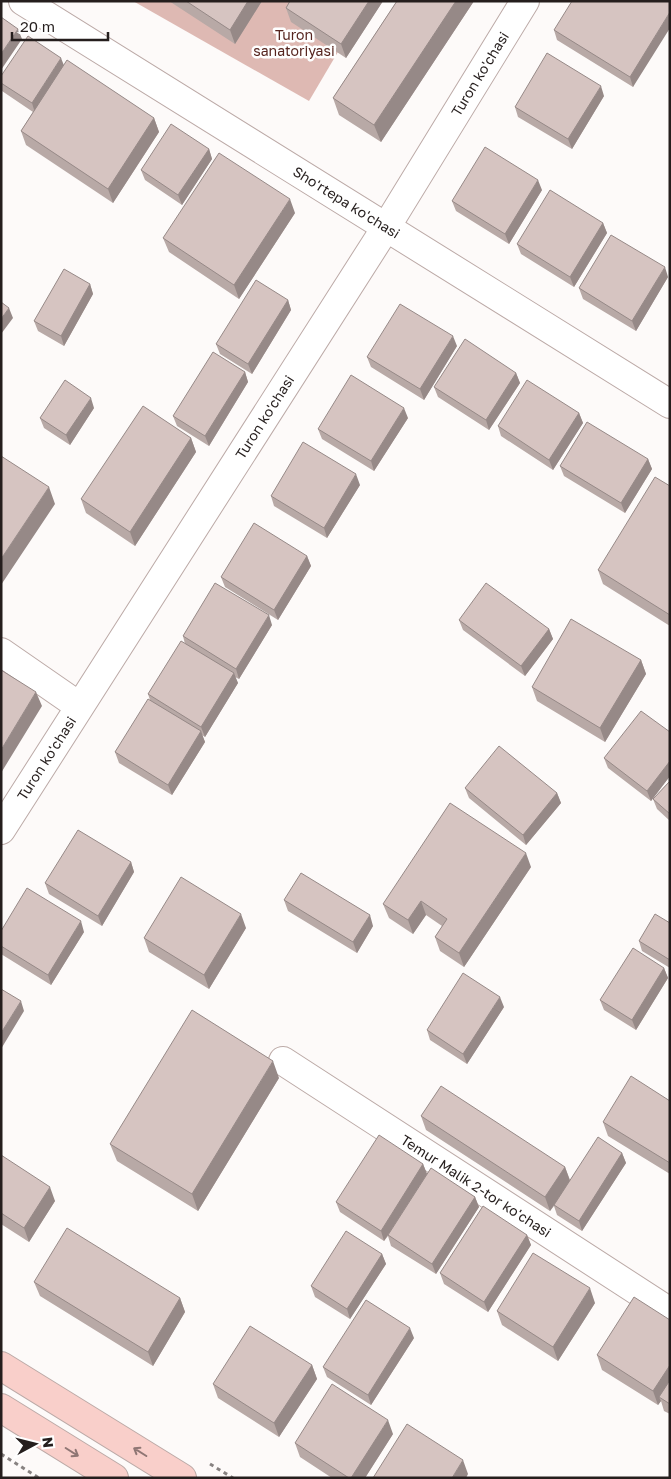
<svg xmlns="http://www.w3.org/2000/svg" width="671" height="1479" font-family="'Golos Text',sans-serif">
  <rect width="100%" height="100%" fill="#fdfaf9"/>
  <path fill="#deb9b3" d="M133,1H368L309,101Z"/>
  <g fill="none" stroke-linecap="round" stroke-linejoin="round">
    <g stroke="#bcaaa7" stroke-width="30">
      <g id="street">
        <path id="s1" d="M23,1L670,404"/>
        <path d="M1,652L79,706"/>
        <path id="s2" d="M1,830L385,229L525,1"/>
        <path id="s3" d="M283,1061L670,1312"/>
      </g>
    </g>
    <g stroke="#bcaaa7" stroke-width="30">
      <path id="secondary" d="M1,1366L182,1478
        M1,1408L114,1478"/>
    </g>
    <path stroke="#878281" stroke-width="3" stroke-dasharray="4 4" stroke-linecap="butt" d="M1,1454L39,1478
      M210,1464L233,1478"/>
    <use href="#street" stroke="#fff" stroke-width="28"/>
    <use href="#secondary" stroke="#f9cfca" stroke-width="28"/>
  </g>
  <path fill="#b8a9a6" d="M169,1H262L235,44Z
    M290,1H383L346,58L291,22L286,8Z
    M397,1H474L381,142L339,115L333,98Z
    M670,1L633,87L557,40L554,30Z
    M1,76L154,118L159,132L113,203L26,145L21,131L33,112L2,91Z
    M604,96L572,149L518,117L515,107Z
    M209,149L212,159L182,205L145,180L141,170Z
    M542,190L509,244L456,211L452,201Z
    M295,213L239,299L169,252L163,238Z
    M603,223L607,233L574,287L521,254L517,244Z
    M668,277L636,331L583,299L579,288Z
    M90,284L93,294L64,346L38,331L34,321Z
    M288,300L291,310L252,374L220,354L216,344Z
    M457,346L424,400L371,367L367,357Z
    M245,372L248,382L209,446L177,426L173,416Z
    M516,373L520,383L489,430L438,397L434,387Z
    M94,408L70,445L44,428L40,418Z
    M579,413L583,423L553,470L501,436L498,426Z
    M408,418L374,471L322,439L318,429Z
    M191,438L196,452L135,546L86,513L81,499Z
    M648,459L652,469L625,513L564,476L560,466Z
    M360,485L327,538L274,506L271,496Z
    M670,486V626L603,584L598,570Z
    M307,556L311,566L278,620L225,587L221,577Z
    M459,620L549,629L553,639L525,676L463,630Z
    M272,625L239,679L235,677L238,683L205,737L202,735L205,742L172,795L119,763L115,752L150,700L148,694L185,644L183,636Z
    M641,660L646,674L605,742L537,701L532,687Z
    M670,732V776L651,801L608,768L604,758Z
    M670,781V821L657,809L653,799Z
    M465,788L557,793L561,803L526,845L469,798Z
    M131,862L134,872L102,926L49,894L45,883Z
    M531,867L464,967L440,951L435,937L442,926L426,915L413,934L389,918L383,904Z
    M284,900L373,926L357,953L288,911Z
    M670,923V968L642,951L639,941Z
    M246,928L209,989L149,952L144,938Z
    M1,931L84,932L51,985L1,954Z
    M664,968L668,978L636,1030L604,1010L600,1000Z
    M504,1007L467,1064L430,1040L427,1030Z
    M279,1078L198,1211L117,1161L110,1144Z
    M670,1101V1174L608,1136L603,1122Z
    M421,1116L565,1167L570,1180L622,1153L626,1163L582,1231L557,1215L554,1206L550,1211L426,1130Z
    M1,1155L55,1201L29,1242L1,1224Z
    M423,1164L427,1174L475,1197L479,1207L436,1274L391,1246L388,1236L384,1241L340,1212L336,1202Z
    M527,1235L531,1245L488,1312L444,1284L440,1273Z
    M382,1254L386,1264L350,1319L315,1297L311,1286Z
    M34,1282L180,1298L185,1312L153,1366L40,1296Z
    M595,1303L558,1361L502,1325L497,1311Z
    M670,1320V1414L664,1411L661,1401L658,1405L602,1370L597,1355Z
    M414,1338L371,1405L327,1377L323,1367Z
    M312,1365L317,1379L279,1437L218,1398L213,1384Z
    M393,1434L365,1478H332L300,1457L295,1443Z"/>
  <path fill="#968987" d="M248,1H262L235,44L230,30Z
    M369,1H383L346,58L341,44Z
    M456,1H474L381,142L374,125Z
    M670,12V28L633,87L630,77Z
    M18,29L22,39L1,70V54Z
    M61,58L65,68L35,113L32,103Z
    M601,86L604,96L572,149L568,139Z
    M154,118L159,132L113,203L108,189Z
    M209,149L212,159L182,205L178,195Z
    M538,180L542,190L509,244L505,234Z
    M290,199L295,213L239,299L234,285Z
    M603,223L607,233L574,287L570,277Z
    M665,267L668,277L636,331L632,321Z
    M90,284L93,294L64,346L61,336Z
    M288,300L291,310L252,374L248,364Z
    M9,308L13,318L1,334V319Z
    M453,336L457,346L424,400L420,389Z
    M245,372L248,382L209,446L205,436Z
    M516,373L520,383L489,430L486,420Z
    M91,398L94,408L70,445L66,435Z
    M404,408L408,418L374,471L371,461Z
    M579,413L583,423L553,470L549,460Z
    M191,438L196,452L135,546L130,532Z
    M648,459L652,469L625,513L621,503Z
    M356,474L360,485L327,538L324,528Z
    M49,487L55,504L1,585V559Z
    M307,556L311,566L278,620L274,610Z
    M269,615L272,625L239,679L236,669Z
    M549,629L553,639L525,676L521,666Z
    M641,660L646,674L605,742L600,728Z
    M234,673L238,683L205,737L201,727Z
    M36,692L42,706L1,773V750Z
    M201,731L205,742L172,795L168,785Z
    M670,761V776L651,801L647,791Z
    M557,793L561,803L526,845L523,835Z
    M526,853L531,867L464,967L459,953Z
    M131,862L134,872L102,926L98,916Z
    M421,901L426,915L413,934L408,920Z
    M241,914L246,928L209,989L204,975Z
    M370,915L373,926L357,953L353,942Z
    M81,921L84,932L51,985L48,975Z
    M664,968L668,978L636,1030L632,1020Z
    M500,997L504,1007L467,1064L463,1054Z
    M21,1001L24,1011L1,1049V1033Z
    M273,1061L279,1078L198,1211L192,1194Z
    M622,1153L626,1163L582,1231L579,1221Z
    M423,1164L427,1174L384,1241L381,1231Z
    M565,1167L570,1181L550,1211L545,1197Z
    M50,1187L55,1201L29,1242L24,1228Z
    M475,1197L479,1207L436,1274L432,1264Z
    M527,1235L531,1245L488,1312L484,1302Z
    M382,1254L386,1264L350,1319L347,1309Z
    M590,1288L595,1303L558,1361L553,1347Z
    M180,1298L185,1312L153,1366L148,1352Z
    M410,1328L414,1338L371,1405L368,1395Z
    M312,1365L317,1379L279,1437L274,1423Z
    M670,1365V1387L659,1397L661,1401L658,1405L653,1391Z
    M388,1420L393,1434L365,1478H351Z
    M463,1460L468,1474L466,1478H452Z"/>
  <path fill="#d6c4c1" stroke="#968987" d="M186,1H248L230,30Z
    M290,1H369L341,44L286,8Z
    M397,1H456L374,125L333,98Z
    M572,1H670V12L630,77L554,30Z
    M1,17L18,29L1,54Z
    M28,36L61,58L32,103L1,83V76Z
    M547,53L601,86L568,139L515,107Z
    M67,60L154,118L108,189L21,131Z
    M171,124L209,149L178,195L141,170Z
    M485,147L538,180L505,234L452,201Z
    M219,153L290,199L234,285L163,238Z
    M550,190L603,223L570,277L517,244Z
    M611,235L665,267L632,321L579,288Z
    M64,269L90,284L61,336L34,321Z
    M256,280L288,300L248,364L216,344Z
    M1,302L9,308L1,319Z
    M400,304L453,336L420,389L367,357Z
    M465,339L516,373L486,420L434,387Z
    M213,352L245,372L205,436L173,416Z
    M351,375L404,408L371,461L318,429Z
    M65,380L91,398L66,435L40,418Z
    M527,380L579,413L549,460L498,426Z
    M143,406L191,438L130,532L81,499Z
    M587,422L648,459L621,503L560,466Z
    M303,442L356,474L324,528L271,496Z
    M1,456L49,487L1,559Z
    M655,477L670,486V615L598,570Z
    M254,523L307,556L274,610L221,577Z
    M215,583L269,615L236,669L183,636Z
    M486,583L549,629L521,666L459,620Z
    M571,619L641,660L600,728L532,687Z
    M181,641L234,673L201,727L148,694Z
    M1,670L36,692L1,750Z
    M148,699L201,731L168,785L115,752Z
    M641,711L670,732V761L647,791L604,758Z
    M499,746L557,793L523,835L465,788Z
    M670,781V814L653,799Z
    M450,803L526,853L459,953L435,937L447,919L421,901L408,920L383,904Z
    M78,830L131,862L98,916L45,883Z
    M301,873L370,915L353,942L284,900Z
    M181,877L241,914L204,975L144,938Z
    M27,888L81,921L48,975L1,946V931Z
    M655,914L670,923V960L639,941Z
    M633,948L664,968L632,1020L600,1000Z
    M463,973L500,997L463,1054L427,1030Z
    M1,989L21,1001L1,1033Z
    M192,1010L273,1061L192,1194L110,1144Z
    M631,1076L670,1101V1163L603,1122Z
    M441,1086L565,1167L545,1197L421,1116Z
    M379,1135L423,1164L381,1231L336,1202Z
    M598,1137L622,1153L579,1221L554,1205Z
    M1,1155L50,1187L24,1228L1,1213Z
    M431,1168L475,1197L432,1264L388,1235Z
    M483,1206L527,1235L484,1302L440,1273Z
    M67,1228L180,1298L148,1352L34,1282Z
    M346,1231L382,1254L347,1309L311,1286Z
    M533,1253L590,1288L553,1347L497,1311Z
    M634,1297L670,1320V1365L653,1391L597,1355Z
    M366,1300L410,1328L368,1395L323,1367Z
    M250,1326L312,1365L274,1423L213,1384Z
    M670,1380V1404L659,1397Z
    M332,1384L388,1420L351,1478H349L295,1443Z
    M407,1424L463,1460L452,1478H373Z"/>
  <defs><path id="oneway-shaft" d="M-6 0H5M1.5-3L5.5 0L1.5 3" fill="none" stroke-width="1.6" stroke-linecap="round" stroke-linejoin="round" transform="scale(1.25)"/></defs>
  <g stroke="#8f7674">
    <use href="#oneway-shaft" transform="translate(72 1452) rotate(32)"/>
    <use href="#oneway-shaft" transform="translate(140 1452) rotate(-148)"/>
  </g>
  <g text-anchor="middle" stroke-width="5" stroke-linejoin="round" paint-order="stroke">
    <g font-size="14" fill="#56251f" stroke="#fff">
      <text x="294" y="40">Turon<tspan x="294" dy="16">sanatoriyasi</tspan></text>
    </g>
    <g font-size="14" fill="#251e1d" stroke="#fff">
      <text dy="5" stroke="none"><textPath href="#s2" startOffset="895">Turon ko'chasi</textPath></text>
      <text dy="5" stroke="none"><textPath href="#s1" startOffset="381">Sho'rtepa ko'chasi</textPath></text>
      <text dy="5" stroke="none"><textPath href="#s2" startOffset="490">Turon ko'chasi</textPath></text>
      <text dy="5" stroke="none"><textPath href="#s2" startOffset="85">Turon ko'chasi</textPath></text>
      <text dy="5" stroke="none"><textPath href="#s3" startOffset="230">Temur Malik 2-tor ko'chasi</textPath></text>
    </g>
  </g>
  <rect width="671" height="1479" fill="none" stroke="#251e1d" stroke-width="5"/>
  <g transform="translate(35 1444) rotate(83)" stroke="#ffffff" stroke-width="4" paint-order="stroke">
  <path d="M0-4L9 19L0 12L-9 19Z" fill="#251e1d"/>
  <text y="-8" font-size="14" font-weight="bold" text-anchor="middle" fill="#251e1d">N</text>
  </g>
  <path d="M12 32v8h96v-8" fill="none" stroke="#251e1d" stroke-width="2.5"/>
  <text x="20" y="32" font-size="15" fill="#251e1d" stroke="#ffffff" stroke-width="4" paint-order="stroke">20 m</text>
</svg>
